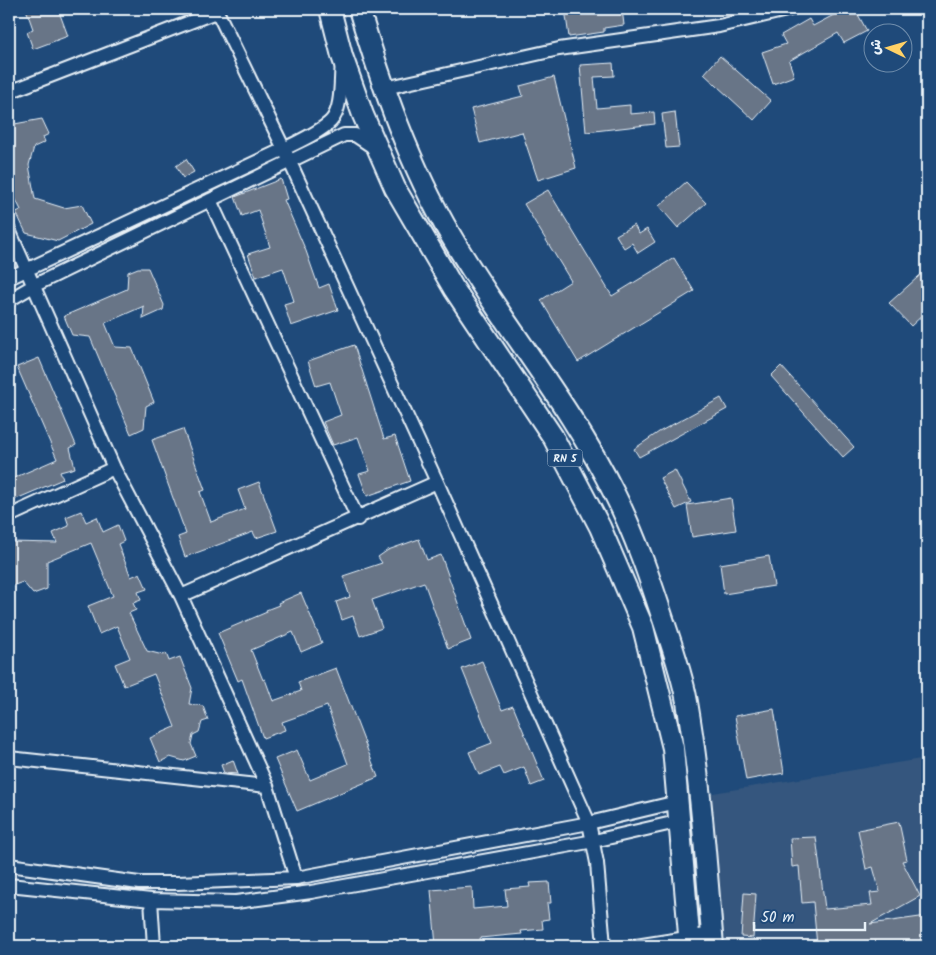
<svg xmlns="http://www.w3.org/2000/svg" width="936" height="955" font-family="Kalam,'Playpen Sans Arabic',sans-serif">
  <rect width="100%" height="100%" fill="#1f4a7a"/>
  <filter id="ink" filterUnits="userSpaceOnUse"><feTurbulence type="fractalNoise" baseFrequency=".02" numOctaves="2"/><feDisplacementMap in="SourceGraphic" scale="10" xChannelSelector="R" yChannelSelector="G"/><feConvolveMatrix kernelMatrix="1 2 1 2 8 2 1 2 1" color-interpolation-filters="sRGB"/></filter>
  <g filter="url(#ink)">
    <path fill="#35577e" d="M927,758V946H725L707,794Z"/>
    <path fill="#687487" stroke="#e8f1f8" d="M26,9H58L68,36L33,49L27,32L33,29Z
      M565,9H622L624,25L604,28V32L569,37Z
      M845,9H855L867,31L844,43L838,33L789,61L794,76L773,84L762,52L786,44L781,35L809,19L813,26Z
      M720,56L771,101L754,120L704,74Z
      M613,63L614,76L594,77L597,108L630,105V114L654,112L655,124L586,132L580,65Z
      M554,77L576,168L538,180L522,132L480,143L471,109L523,96L520,86Z
      M675,112L679,147L666,148L662,114Z
      M42,119L49,134L43,137L45,142L34,147L29,165L35,199L64,208L82,205L91,224L58,241L26,233L16,212L21,210L9,186V125Z
      M186,159L194,172L183,178L176,166Z
      M281,179L287,199L284,200L306,251L319,288L329,284L338,310L291,326L284,304L294,301L283,268L256,277L248,254L270,247L258,210L242,216L235,197Z
      M686,182L706,203L678,228L659,206Z
      M548,190L612,296L674,258L694,291L578,362L541,300L571,281L524,204Z
      M634,225L639,234L647,229L655,242L638,253L632,243L624,248L616,235Z
      M138,268H148L164,305L163,310L143,319L144,306L105,323L115,347L132,348L154,402L146,406L144,428L131,434L90,337L72,335L64,316L127,289L128,272Z
      M927,269V311L911,326L889,303Z
      M354,345L384,439L395,436L410,481L367,496L359,474L370,471L358,437L333,445L323,422L341,415L330,382L316,386L308,361Z
      M39,358L76,445L70,448L75,468L60,472L63,479L9,502V480L57,459L17,367Z
      M781,366L854,447L843,457L771,376Z
      M721,398L727,409L639,457L634,449L659,432Z
      M183,429L205,490L200,492L211,522L245,509L238,490L259,482L277,531L256,538L253,532L185,557L178,537L186,534L152,440Z
      M675,470L691,502L676,509L660,478Z
      M731,498L736,530L692,537L687,505Z
      M81,511L86,522L97,517L103,532L118,525L124,541L118,544L131,577L140,573L147,589L138,592L141,600L133,603L136,610L129,613L147,651L163,655L166,653L169,661L180,657L192,688L189,704L203,706L208,720L202,722L199,732L193,735L191,744L196,756L184,761L170,757L160,762L150,738L175,727L154,674L124,686L115,664L130,658L117,626L99,634L88,606L113,596L91,543L47,561V589L33,594L23,582L9,587V542L57,543L53,533L69,526L66,517Z
      M419,539L427,560L441,555L471,640L448,649L424,582L372,600L382,628L360,636L353,616L342,620L336,602L350,597L343,576L382,563L378,557L388,550Z
      M769,556L774,586L724,594L720,564Z
      M301,593L322,643L301,652L293,632L251,650L263,680L265,679L273,701L301,691L298,682L336,668L378,777L297,811L275,759L297,750L310,780L348,764L327,706L282,722L285,730L263,738L242,679L238,681L218,633L267,612L266,610L279,605L278,603Z
      M482,661L502,710L513,706L544,781L531,786L524,767L504,775L500,767L479,775L469,752L492,743L462,669Z
      M774,709L784,773L746,780L735,716Z
      M233,760L238,774L224,773L221,765Z
      M899,822L907,860L902,861L920,896L870,924L927,916V946H817L813,902L802,903L799,866L792,867L790,838L816,837L825,909L872,905L870,893L880,892L873,867L866,869L858,830Z
      M549,882L551,903H547L549,919L542,920L543,929L521,931L522,934L480,938L481,946H436L431,890L472,887L473,909L507,906L505,889L530,887L529,883Z
      M744,893L756,894L753,938L741,937Z"/>
    <g fill="none" stroke-linecap="round" stroke-linejoin="round">
      <g stroke="#e8f1f8" stroke-width="16">
        <path id="minor" d="M216,9L284,149L437,482L589,823L597,863L604,946
          M385,88L559,49L719,26L791,9
          M9,92L216,12
          M210,200L358,519
          M9,230L114,468L181,596L267,786L296,878
          M9,278L284,149C299,141 319,133 331,121C343,108 340,79 342,63
          M9,300L33,286L344,135H355L376,149
          M9,516L114,468
          M181,596L437,482
          M9,758L267,786
          M9,865L139,883H178L296,878L589,823L677,802
          M9,885L151,900L236,902L311,892L594,841L681,821
          M151,900L154,946
          M636,946L712,934"/>
      </g>
      <g stroke="#e8f1f8" stroke-width="24">
        <path id="trunk" d="M330,9L342,56L363,115L395,188L454,289L553,437L600,527L643,627L673,748L690,946
          M359,9C382,86 410,166 451,236C502,324 570,403 615,495C635,535 649,576 663,619C672,646 682,674 687,702C701,783 706,865 713,946"/>
      </g>
      <use href="#minor" stroke="#1f4a7a" stroke-width="12"/>
      <use href="#trunk" stroke="#1f4a7a" stroke-width="20"/>
    </g>
  </g>
  <g text-anchor="middle" stroke-width="4.5" stroke-linejoin="round" paint-order="stroke">
    <rect fill="#1f4a7a" stroke="#acbfd2" stroke-width="1" x="547.5" y="449.5" width="35" height="17" rx="4"/>
    <g font-size="11" font-weight="bold" fill="#e8f1f8">
      <text x="565" y="462">RN 5</text>
    </g>
  </g>
  <rect width="936" height="955" fill="none" stroke="#1f4a7a" stroke-width="30"/>
  <rect x="15" y="15" width="906" height="925" fill="none" stroke="#e8f1f8" stroke-width="2" filter="url(#ink)"/>
  <g transform="translate(888 48) rotate(275)"><circle r="24" fill="#1f4a7a" stroke="#6f8dac"/>
  <path d="M0-4L9 19L0 12L-9 19Z" fill="#ffd166"/>
  <text y="-8" font-size="14" font-weight="bold" text-anchor="middle" fill="#e8f1f8">ش</text>
  </g>
  <path d="M754 922v8h111v-8" fill="none" stroke="#e8f1f8" stroke-width="2.5"/>
  <text x="761" y="922" font-size="15" fill="#e8f1f8" stroke="#1f4a7a" stroke-width="4" paint-order="stroke">50 m</text>
</svg>
